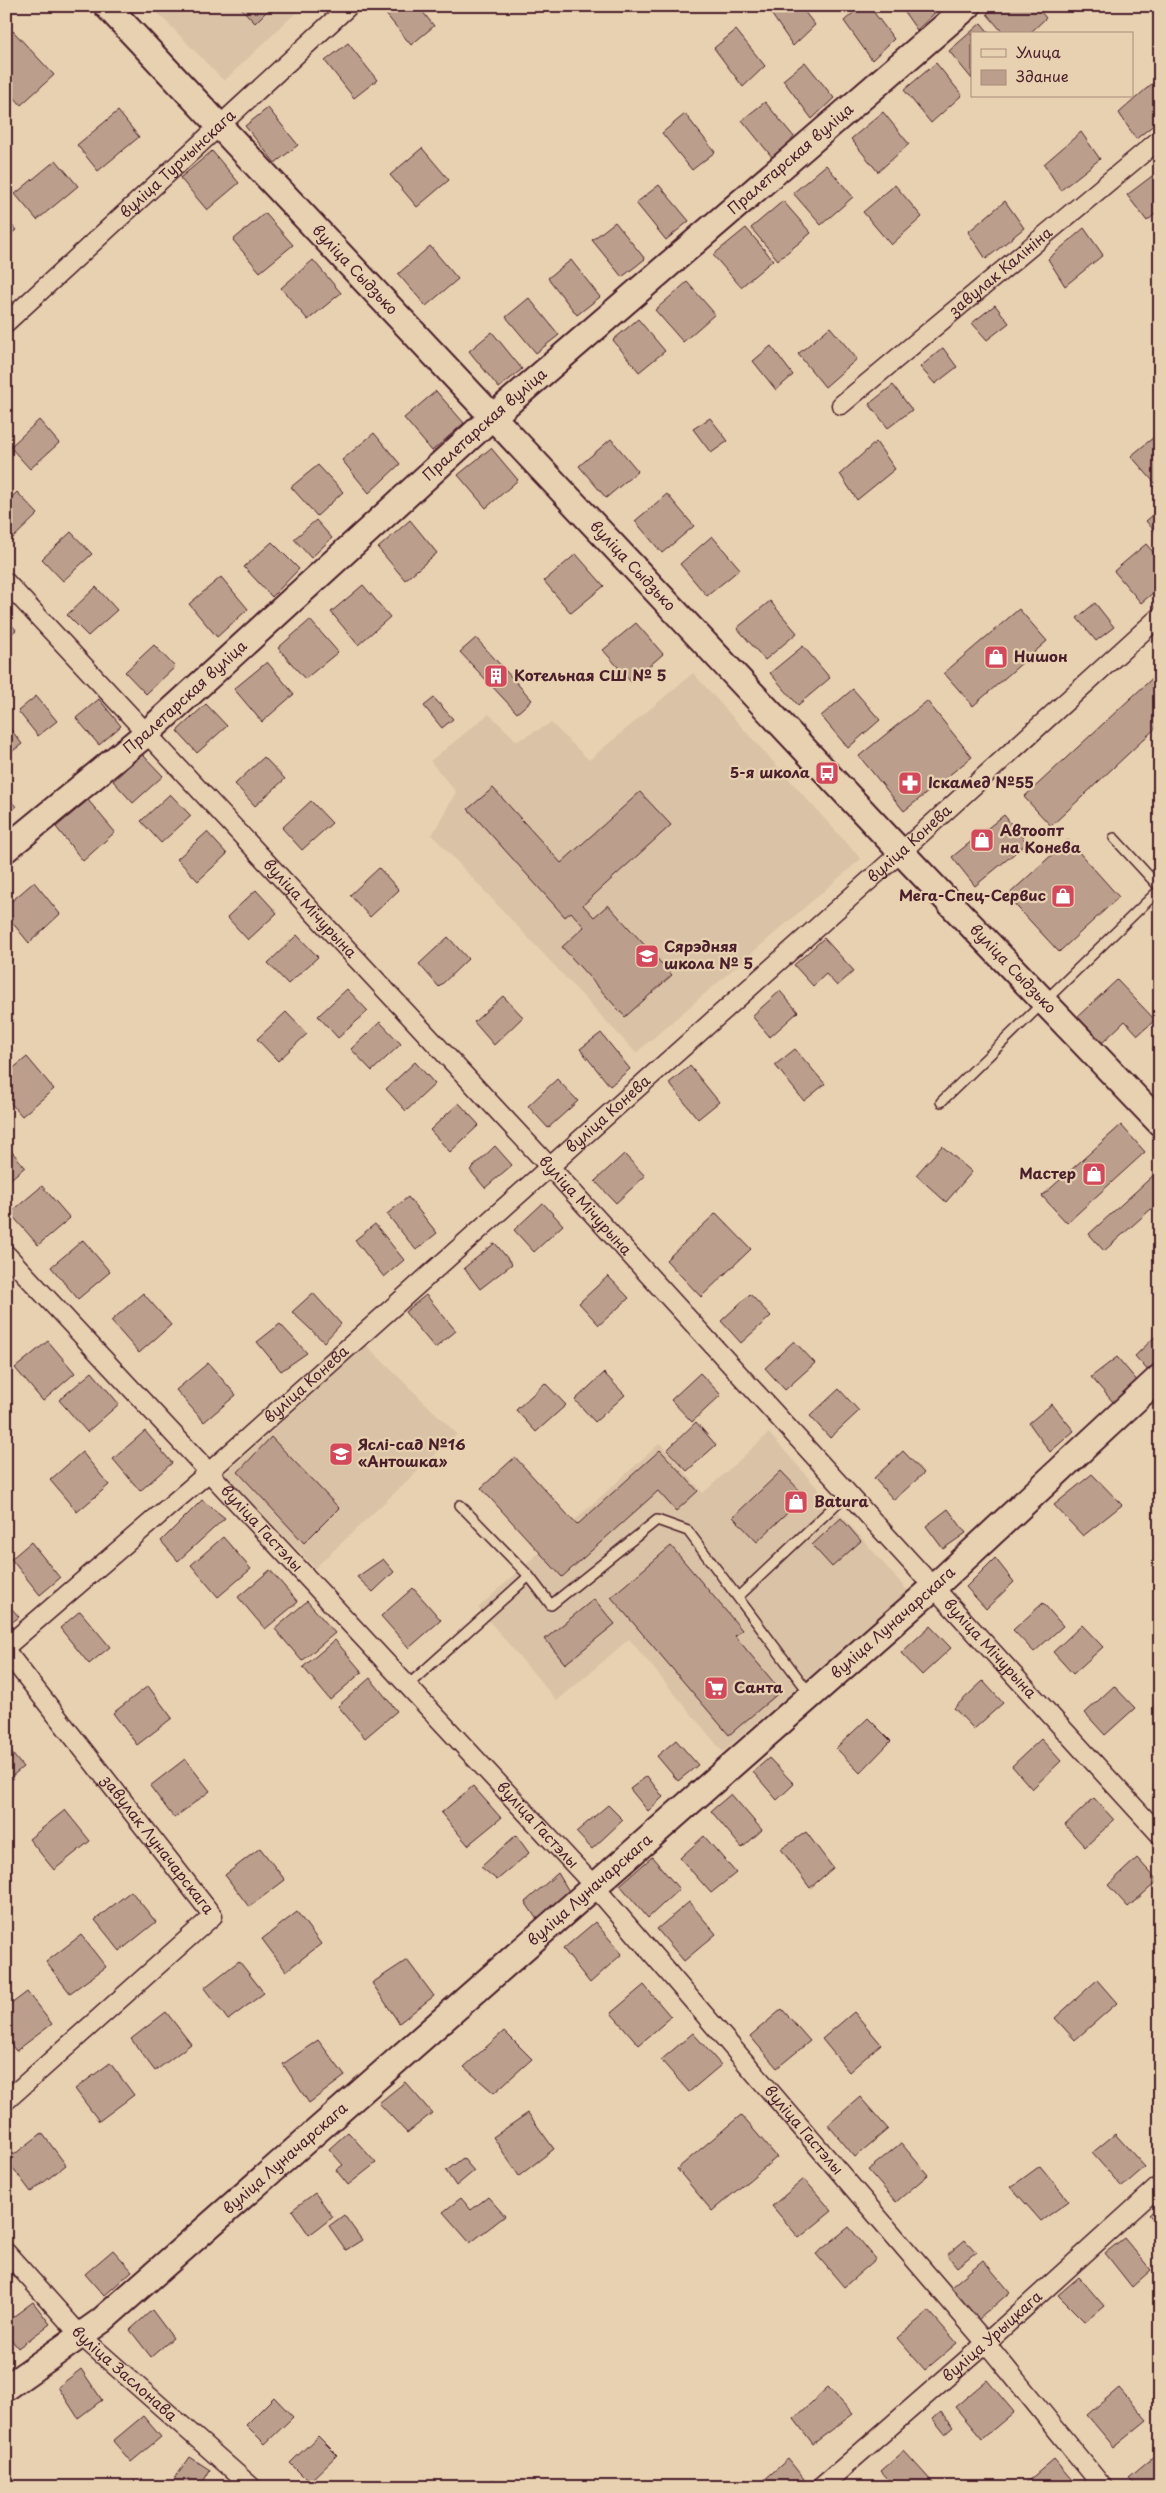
<svg xmlns="http://www.w3.org/2000/svg" width="1166" height="2493" font-family="'Playpen Sans',sans-serif">
  <rect width="100%" height="100%" fill="#e8d1b1"/>
  <filter id="ink" filterUnits="userSpaceOnUse"><feTurbulence type="fractalNoise" baseFrequency=".02" numOctaves="2"/><feDisplacementMap in="SourceGraphic" scale="10" xChannelSelector="R" yChannelSelector="G"/><feConvolveMatrix kernelMatrix="1 2 1 2 8 2 1 2 1" color-interpolation-filters="sRGB"/></filter>
  <g filter="url(#ink)">
    <path fill="#dac2a6" d="M151,6H303L224,81Z
      M693,673L861,859L636,1053L432,835L456,792L430,761L489,714L517,741L551,723L589,760Z
      M366,1345L457,1434L315,1568L225,1474Z
      M769,1433L908,1591L723,1752L629,1639L557,1701L478,1608L660,1443L703,1493Z"/>
    <path fill="#bb9f8c" stroke="#4a1f2b" d="M239,6H272L255,23Z
      M383,6H418L434,26L411,45L381,8Z
      M766,6H800L815,25L793,46Z
      M861,6H869L894,39L872,60L844,21Z
      M900,6H937L939,9L917,30Z
      M996,6H1036L1046,18L1029,34H1004L987,14Z
      M981,23L990,34H972V79L949,51Z
      M736,30L765,66L743,87L714,48Z
      M13,31L54,75L21,105L6,88V37Z
      M348,43L377,80L354,98L325,61Z
      M805,62L834,98L812,119L783,80Z
      M936,63L962,95L931,123L904,90Z
      M1155,81L1160,88V120L1136,139L1119,113Z
      M765,102L795,138L772,157L742,120Z
      M268,108L298,145L275,163L245,126Z
      M118,111L139,137L98,171L77,145Z
      M883,112L909,144L878,172L851,139Z
      M685,114L715,152L692,170L662,133Z
      M1081,132L1100,159L1061,190L1044,164Z
      M422,148L449,180L417,207L390,175Z
      M212,151L239,183L207,210L180,178Z
      M56,160L78,186L37,220L15,194Z
      M826,165L853,197L821,225L793,193Z
      M1160,170V210L1147,221L1127,195Z
      M659,185L689,221L666,240L636,203Z
      M895,185L922,217L891,245L863,212Z
      M783,201L811,233L778,260L751,228Z
      M1005,201L1024,228L986,259L968,232Z
      M265,213L293,245L260,272L233,240Z
      M6,219L16,230L6,238Z
      M615,222L645,259L622,277L592,240Z
      M746,228L773,260L741,287L713,255Z
      M1084,228L1103,255L1065,286L1048,259Z
      M430,246L458,279L426,306L398,274Z
      M313,260L341,293L308,320L281,288Z
      M571,260L600,297L577,315L548,278Z
      M687,282L715,314L683,342L655,310Z
      M529,298L559,335L536,353L506,317Z
      M995,305L1009,323L987,340L972,323Z
      M638,319L665,351L639,372L613,340Z
      M830,327L857,359L825,387L798,354Z
      M492,332L522,369L499,388L469,351Z
      M771,346L793,375L776,390L753,361Z
      M943,348L957,367L935,384L920,367Z
      M893,385L912,410L888,428L869,404Z
      M436,391L464,423L432,451L404,418Z
      M710,418L728,441L711,453L693,429Z
      M39,420L59,443L30,469L10,447Z
      M1160,432V487L1159,488L1131,456Z
      M374,433L400,464L369,493L342,460Z
      M611,439L638,471L606,498L579,466Z
      M876,442L895,469L857,500L840,474Z
      M491,448L518,480L486,508L458,475Z
      M318,465L343,492L317,516L291,487Z
      M17,492L38,514L9,542L6,539V503Z
      M667,494L694,526L662,553L635,521Z
      M1160,509V537L1146,521Z
      M316,520L332,538L311,558L294,539Z
      M410,520L437,553L405,580L378,548Z
      M71,532L92,554L63,581L42,559Z
      M712,536L740,569L707,596L680,564Z
      M272,542L299,569L272,597L244,567Z
      M1146,544L1160,560V587L1141,603L1114,571Z
      M576,554L604,586L571,613L544,581Z
      M221,577L248,609L217,637L189,604Z
      M363,585L390,617L358,645L331,612Z
      M96,587L117,610L88,636L67,615Z
      M770,601L797,633L765,660L737,628Z
      M1095,603L1114,627L1096,641L1077,618Z
      M1019,609L1047,641L973,706L944,673Z
      M6,618L16,630L6,638Z
      M310,620L338,652L305,679L278,648Z
      M636,623L663,654L631,682L603,650Z
      M476,638L532,700L517,713L460,652Z
      M154,645L175,667L146,694L125,672Z
      M803,646L830,678L798,705L770,673Z
      M267,662L294,694L262,722L234,689Z
      M1158,673L1160,675V724L1051,826L1024,797Z
      M853,689L880,720L848,748L821,716Z
      M36,696L57,721L38,736L18,711Z
      M434,698L453,719L442,728L424,706Z
      M99,699L121,726L99,745L76,718Z
      M927,701L972,757L904,811L859,756Z
      M206,704L227,726L197,753L177,731Z
      M6,723L22,744L6,756Z
      M142,754L163,776L133,803L113,781Z
      M264,757L285,779L255,806L235,784Z
      M493,788L561,863L640,792L671,825L583,905L594,917L608,905L672,975L625,1017L562,947L584,927L571,912L565,917L468,809Z
      M6,794L16,807L6,814Z
      M170,794L191,816L161,843L141,821Z
      M88,800L115,832L83,861L56,827Z
      M311,801L332,823L302,850L282,828Z
      M1004,815L1027,843L975,886L952,857Z
      M207,832L227,854L198,881L177,859Z
      M1068,840L1119,897L1059,952L1007,896Z
      M379,868L399,890L370,917L350,895Z
      M34,882L60,914L29,943L6,915V906Z
      M256,890L277,913L248,940L227,917Z
      M297,935L318,957L288,984L268,963Z
      M448,937L468,959L439,987L419,964Z
      M824,938L854,971L837,986L826,974L813,986L794,965Z
      M1117,980L1155,1020L1138,1035L1125,1021L1102,1043L1077,1017Z
      M347,989L368,1011L338,1038L318,1016Z
      M780,991L798,1012L770,1037L752,1016Z
      M503,996L523,1017L494,1045L474,1022Z
      M286,1012L307,1034L278,1061L257,1039Z
      M380,1022L401,1044L372,1071L351,1049Z
      M601,1033L630,1069L610,1086L580,1049Z
      M795,1049L825,1084L804,1101L775,1065Z
      M27,1057L54,1089L22,1116L6,1098V1074Z
      M415,1062L435,1084L406,1111L386,1089Z
      M690,1066L719,1102L698,1119L669,1083Z
      M557,1079L578,1101L548,1128L528,1106Z
      M459,1103L479,1125L450,1152L430,1130Z
      M1121,1125L1145,1152L1067,1223L1042,1196Z
      M6,1145L25,1167L6,1183Z
      M495,1146L512,1165L485,1188L470,1170Z
      M942,1146L972,1172L946,1202L916,1175Z
      M624,1154L645,1176L616,1203L595,1181Z
      M1157,1172L1160,1175V1201L1104,1251L1089,1234Z
      M42,1186L70,1218L38,1245L10,1213Z
      M408,1197L437,1233L416,1250L387,1214Z
      M543,1203L563,1225L534,1252L514,1230Z
      M716,1213L751,1249L701,1297L666,1260Z
      M375,1224L404,1260L384,1277L355,1240Z
      M83,1240L110,1272L78,1299L51,1267Z
      M495,1243L512,1264L480,1289L464,1268Z
      M608,1276L629,1298L599,1325L579,1303Z
      M143,1293L171,1325L139,1353L111,1321Z
      M313,1293L341,1324L324,1342L292,1312Z
      M750,1294L771,1316L741,1343L721,1321Z
      M426,1295L456,1331L435,1348L405,1312Z
      M280,1324L307,1353L281,1371L257,1342Z
      M1160,1332V1367L1151,1374L1135,1356Z
      M48,1341L75,1373L43,1401L15,1368Z
      M794,1341L815,1363L785,1390L765,1368Z
      M1117,1357L1139,1383L1114,1403L1091,1377Z
      M208,1363L236,1395L204,1422L176,1390Z
      M92,1372L119,1404L87,1432L59,1400Z
      M604,1373L625,1395L595,1422L575,1400Z
      M700,1373L721,1395L692,1422L671,1400Z
      M545,1383L566,1405L536,1432L516,1410Z
      M6,1386L11,1392L6,1396Z
      M839,1389L859,1411L830,1438L810,1416Z
      M1052,1404L1074,1431L1050,1452L1029,1423Z
      M696,1422L716,1445L687,1471L667,1450Z
      M145,1431L172,1463L140,1491L113,1459Z
      M271,1437L339,1508L304,1543L238,1472Z
      M660,1450L698,1491L676,1511L658,1491L562,1577L481,1488L515,1457L577,1525Z
      M903,1451L924,1473L894,1500L874,1478Z
      M82,1452L109,1485L77,1512L50,1480Z
      M781,1471L805,1496L757,1542L733,1517Z
      M1092,1474L1122,1505L1083,1536L1054,1505Z
      M202,1500L225,1518L178,1561L161,1541Z
      M948,1509L966,1533L943,1549L926,1526Z
      M841,1518L861,1541L832,1567L812,1545Z
      M223,1537L251,1569L218,1597L191,1565Z
      M31,1542L60,1578L40,1595L11,1559Z
      M671,1546L742,1630L735,1636L781,1691L729,1735L611,1597Z
      M995,1558L1014,1582L986,1609L966,1587Z
      M383,1559L394,1572L373,1592L357,1577Z
      M270,1570L298,1602L265,1629L238,1597Z
      M413,1588L441,1620L409,1648L381,1616Z
      M594,1599L615,1624L565,1664L545,1639Z
      M307,1601L335,1633L302,1661L275,1629Z
      M6,1602L19,1617L6,1627Z
      M1043,1603L1063,1626L1034,1652L1013,1630Z
      M80,1611L110,1647L89,1664L60,1628Z
      M1082,1625L1103,1647L1073,1674L1053,1652Z
      M930,1626L951,1648L922,1675L901,1653Z
      M335,1640L362,1672L330,1700L303,1667Z
      M370,1678L397,1711L365,1738L338,1706Z
      M983,1681L1003,1703L974,1729L954,1708Z
      M148,1686L172,1718L137,1745L113,1713Z
      M1114,1686L1135,1708L1105,1735L1085,1713Z
      M868,1718L891,1741L860,1773L836,1748Z
      M1041,1739L1061,1761L1032,1789L1012,1766Z
      M676,1740L698,1765L678,1781L657,1756Z
      M6,1746L23,1767L6,1781Z
      M769,1758L794,1784L777,1800L753,1772Z
      M185,1759L210,1791L174,1818L150,1786Z
      M647,1776L663,1797L648,1811L630,1789Z
      M473,1786L501,1818L468,1845L441,1813Z
      M731,1794L762,1830L742,1848L711,1811Z
      M1094,1798L1114,1820L1085,1847L1065,1825Z
      M608,1805L623,1820L592,1849L576,1832Z
      M65,1810L90,1841L54,1870L29,1839Z
      M806,1832L833,1868L810,1888L781,1849Z
      M516,1835L529,1853L497,1880L481,1867Z
      M704,1836L736,1873L711,1893L680,1858Z
      M260,1848L285,1880L249,1907L225,1875Z
      M652,1857L679,1889L648,1918L620,1885Z
      M1137,1858L1158,1881L1128,1907L1108,1885Z
      M558,1873L570,1893L538,1921L525,1902Z
      M131,1891L156,1922L120,1951L95,1920Z
      M689,1902L716,1934L684,1961L657,1929Z
      M297,1912L321,1944L286,1971L262,1939Z
      M595,1922L622,1954L590,1983L563,1949Z
      M81,1935L106,1967L70,1993L46,1962Z
      M407,1960L434,1996L399,2023L372,1983Z
      M239,1961L264,1993L228,2020L204,1988Z
      M1097,1980L1117,2003L1075,2040L1055,2018Z
      M644,1985L671,2017L639,2045L611,2013Z
      M27,1992L52,2024L16,2051L6,2038V2008Z
      M782,2009L810,2041L777,2068L750,2036Z
      M166,2012L191,2044L155,2071L131,2039Z
      M854,2012L881,2044L849,2072L822,2039Z
      M504,2031L532,2059L494,2093L464,2067Z
      M693,2033L721,2065L689,2092L661,2060Z
      M318,2040L345,2076L309,2103L283,2064Z
      M110,2063L134,2095L99,2121L75,2089Z
      M1160,2074V2084L1155,2078Z
      M405,2082L432,2113L407,2133L379,2103Z
      M860,2097L888,2129L855,2157L828,2125Z
      M528,2113L554,2149L519,2176L493,2137Z
      M741,2115L777,2157L712,2211L677,2169Z
      M348,2132L376,2163L348,2185L336,2170L343,2165L329,2149Z
      M42,2133L66,2165L31,2192L7,2160Z
      M1115,2134L1145,2167L1122,2187L1092,2153Z
      M901,2143L928,2175L896,2202L868,2170Z
      M463,2158L474,2171L456,2186L446,2171Z
      M1040,2166L1069,2201L1041,2221L1011,2187Z
      M804,2179L832,2211L799,2238L772,2206Z
      M315,2193L333,2217L309,2235L292,2210Z
      M488,2197L505,2216L470,2243L443,2212L461,2198L471,2210Z
      M1160,2205V2226L1149,2215Z
      M344,2215L362,2240L346,2250L329,2226Z
      M849,2227L876,2259L844,2287L816,2254Z
      M1124,2238L1151,2270L1132,2287L1105,2253Z
      M965,2240L976,2252L957,2267L947,2255Z
      M113,2250L132,2271L104,2296L85,2274Z
      M983,2260L1010,2292L978,2320L951,2287Z
      M1079,2277L1104,2306L1085,2322L1058,2295Z
      M33,2302L50,2324L18,2348L6,2333V2322Z
      M152,2310L173,2338L151,2357L130,2330Z
      M929,2311L957,2343L925,2370L897,2338Z
      M81,2369L102,2400L78,2418L58,2387Z
      M987,2380L1014,2412L982,2439L955,2407Z
      M828,2387L853,2414L813,2444L794,2419Z
      M1119,2388L1147,2420L1114,2447L1087,2415Z
      M274,2397L293,2417L265,2444L246,2425Z
      M941,2412L953,2427L945,2434L933,2419Z
      M143,2416L161,2437L131,2462L113,2441Z
      M318,2436L337,2455L309,2482L290,2463Z
      M904,2451L934,2484L931,2487H895L881,2471Z
      M1160,2451V2487H1137L1129,2477Z
      M190,2457L210,2470L200,2487H179L173,2481Z
      M788,2459L804,2479L796,2487H768L763,2481Z
      M1054,2459L1078,2487H1022V2486Z
      M493,2479L501,2487H485Z"/>
    <g fill="none" stroke-linecap="round" stroke-linejoin="round">
      <g stroke="#4a1f2b" stroke-width="12">
        <path id="lane" d="M1114,838L1160,888
          M941,1102L1160,889
          M529,1576L551,1605L657,1520L688,1531L810,1694
          M738,1597L847,1494
          M407,1686L529,1576L460,1505"/>
      </g>
      <g stroke="#4a1f2b" stroke-width="21">
        <g id="street">
          <path id="s1" d="M6,323L349,6"/>
          <path id="s2" d="M841,405L1160,139"/>
          <path id="s3" d="M6,582L549,1166L1160,1835"/>
          <path id="s4" d="M6,1254L595,1887L986,2343L1103,2487"/>
          <path id="s5" d="M6,1647L209,1472L901,852L1160,616"/>
          <path id="s6" d="M6,1651L213,1916L6,2101"/>
          <path id="s7" d="M6,2252L81,2336L252,2487"/>
          <path id="s8" d="M821,2487L986,2343L1160,2185"/>
        </g>
      </g>
      <g stroke="#4a1f2b" stroke-width="29">
        <g id="secondary">
          <path id="s9" d="M107,6L901,852L1160,1123"/>
          <path id="s10" d="M6,849L147,733L491,418L968,6"/>
          <path id="s11" d="M6,2388L101,2321L933,1588L1160,1377"/>
        </g>
      </g>
      <use href="#lane" stroke="#e8d1b1" stroke-width="9"/>
      <use href="#street" stroke="#e8d1b1" stroke-width="18"/>
      <use href="#secondary" stroke="#e8d1b1" stroke-width="25"/>
    </g>
  </g>
  <defs>
    <g id="shop-square" transform="scale(1.25)"><rect x="-9" y="-9" width="18" height="18" rx="4" fill="#d1495b" stroke="#e8d1b1"/><path d="M-5-2.5h2.3a2.7 3.5 0 0 1 5.4 0H5L5.5 6h-11ZM-1.5-2.5h3a1.5 2.3 0 0 0-3 0Z" fill="#fff"/></g>
    <g id="building-square" transform="scale(1.25)"><rect x="-9" y="-9" width="18" height="18" rx="4" fill="#d1495b" stroke="#e8d1b1"/><path d="M-4-6H4V6H1V3H-1V6H-4ZM-2.5-4.3h1.7v1.8h-1.7ZM.8-4.3h1.7v1.8H.8ZM-2.5-1h1.7V.8h-1.7ZM.8-1h1.7V.8H.8Z" fill="#fff"/></g>
    <g id="bus-square" transform="scale(1.25)"><rect x="-9" y="-9" width="18" height="18" rx="4" fill="#d1495b" stroke="#e8d1b1"/><path d="M-5-6H5V4H4V6H2V4H-2V6H-4V4H-5ZM-3.5-4V0h7V-4ZM-3.5 1.2v1.5H-2V1.2ZM2 1.2v1.5H3.5V1.2Z" fill="#fff"/></g>
    <g id="pharmacy-square" transform="scale(1.25)"><rect x="-9" y="-9" width="18" height="18" rx="4" fill="#d1495b" stroke="#e8d1b1"/><path d="M-2-6h4v4h4v4h-4v4h-4v-4h-4v-4h4Z" fill="#fff"/></g>
    <g id="school-square" transform="scale(1.25)"><rect x="-9" y="-9" width="18" height="18" rx="4" fill="#d1495b" stroke="#e8d1b1"/><path d="M0-5L7-2L0 1L-7-2ZM-4 1L0 2.5L4 1V4Q0 6-4 4Z" fill="#fff"/></g>
    <g id="supermarket-square" transform="scale(1.25)"><rect x="-9" y="-9" width="18" height="18" rx="4" fill="#d1495b" stroke="#e8d1b1"/><path d="M-6-5.5h2.5l.6 2H6L4.5 2H-2.5L-4.4-4H-6ZM-1.5 3.2a1.3 1.3 0 1 0 .1 0ZM3 3.2a1.3 1.3 0 1 0 .1 0Z" fill="#fff"/></g>
  </defs>
  <g fill-rule="evenodd">
    <use href="#shop-square" x="996" y="657"/>
    <use href="#building-square" x="496" y="676"/>
    <use href="#bus-square" x="827" y="773"/>
    <use href="#pharmacy-square" x="910" y="783"/>
    <use href="#shop-square" x="982" y="840"/>
    <use href="#shop-square" x="1063" y="896"/>
    <use href="#school-square" x="647" y="956"/>
    <use href="#shop-square" x="1094" y="1174"/>
    <use href="#school-square" x="341" y="1454"/>
    <use href="#shop-square" x="796" y="1502"/>
    <use href="#supermarket-square" x="716" y="1688"/>
  </g>
  <g text-anchor="middle" stroke-width="4.5" stroke-linejoin="round" paint-order="stroke">
    <g font-size="15" fill="#4a1f2b" stroke="#e8d1b1">
      <text dy="5" stroke="none"><textPath href="#s10" startOffset="1045">Пралетарская вуліца</textPath></text>
      <text dy="5" stroke="none"><textPath href="#s1" startOffset="234">вуліца Турчынскага</textPath></text>
      <text dy="5" stroke="none"><textPath href="#s9" startOffset="362">вуліца Сыдзько</textPath></text>
      <text dy="5" stroke="none"><textPath href="#s2" startOffset="208">завулак Калініна</textPath></text>
      <text dy="5" stroke="none"><textPath href="#s10" startOffset="640">Пралетарская вуліца</textPath></text>
      <text dy="5" stroke="none"><textPath href="#s9" startOffset="768">вуліца Сыдзько</textPath></text>
      <text dy="5" stroke="none"><textPath href="#s10" startOffset="235">Пралетарская вуліца</textPath></text>
      <text dy="5" stroke="none"><textPath href="#s5" startOffset="1209">вуліца Конева</textPath></text>
      <text dy="5" stroke="none"><textPath href="#s3" startOffset="446">вуліца Мічурына</textPath></text>
      <text dy="5" stroke="none"><textPath href="#s9" startOffset="1322">вуліца Сыдзько</textPath></text>
      <text dy="5" stroke="none"><textPath href="#s5" startOffset="804">вуліца Конева</textPath></text>
      <text dy="5" stroke="none"><textPath href="#s3" startOffset="851">вуліца Мічурына</textPath></text>
      <text dy="5" stroke="none"><textPath href="#s5" startOffset="399">вуліца Конева</textPath></text>
      <text dy="5" stroke="none"><textPath href="#s4" startOffset="375">вуліца Гастэлы</textPath></text>
      <text dy="5" stroke="none"><textPath href="#s11" startOffset="1172">вуліца Луначарскага</textPath></text>
      <text dy="5" stroke="none"><textPath href="#s3" startOffset="1451">вуліца Мічурына</textPath></text>
      <text dy="5" stroke="none"><textPath href="#s4" startOffset="780">вуліца Гастэлы</textPath></text>
      <text dy="5" stroke="none"><textPath href="#s6" startOffset="246">завулак Луначарскага</textPath></text>
      <text dy="5" stroke="none"><textPath href="#s11" startOffset="768">вуліца Луначарскага</textPath></text>
      <text dy="5" stroke="none"><textPath href="#s4" startOffset="1185">вуліца Гастэлы</textPath></text>
      <text dy="5" stroke="none"><textPath href="#s11" startOffset="362">вуліца Луначарскага</textPath></text>
      <text dy="5" stroke="none"><textPath href="#s8" startOffset="228">вуліца Урыцкага</textPath></text>
      <text dy="5" stroke="none"><textPath href="#s7" startOffset="170">вуліца Заслонава</textPath></text>
    </g>
    <g font-size="15" font-weight="bold" fill="#4a1f2b" stroke="#e8d1b1" text-anchor="start">
      <text x="1014" y="662">Нишон</text>
      <text x="514" y="681">Котельная СШ № 5</text>
      <text x="810" y="778" text-anchor="end">5-я школа</text>
      <text x="928" y="788">Іскамед №55</text>
      <text x="1000" y="836">Автоопт<tspan x="1000" dy="17">на Конева</tspan></text>
      <text x="1046" y="901" text-anchor="end">Мега-Спец-Сервис</text>
      <text x="664" y="952">Сярэдняя<tspan x="664" dy="17">школа № 5</tspan></text>
      <text x="1076" y="1179" text-anchor="end">Мастер</text>
      <text x="358" y="1450">Яслі-сад №16<tspan x="358" dy="17">«Антошка»</tspan></text>
      <text x="814" y="1507">Batura</text>
      <text x="734" y="1693">Санта</text>
    </g>
  </g>
  <rect width="1166" height="2493" fill="none" stroke="#e8d1b1" stroke-width="25"/>
  <rect x="12" y="12" width="1141" height="2468" fill="none" stroke="#4a1f2b" stroke-width="2" filter="url(#ink)"/>
  <rect x="971" y="32" width="162" height="65" fill="#e8d1b1" stroke="#a98a7b"/>
  <rect x="981" y="49" width="25" height="8" fill="#e8d1b1" stroke="#a98a7b"/>
  <text x="1016" y="58" font-size="15" fill="#4a1f2b">Улица</text>
  <rect x="981" y="70" width="25" height="15" fill="#bb9f8c" stroke="#a98a7b"/>
  <text x="1016" y="82" font-size="15" fill="#4a1f2b">Здание</text>
</svg>
